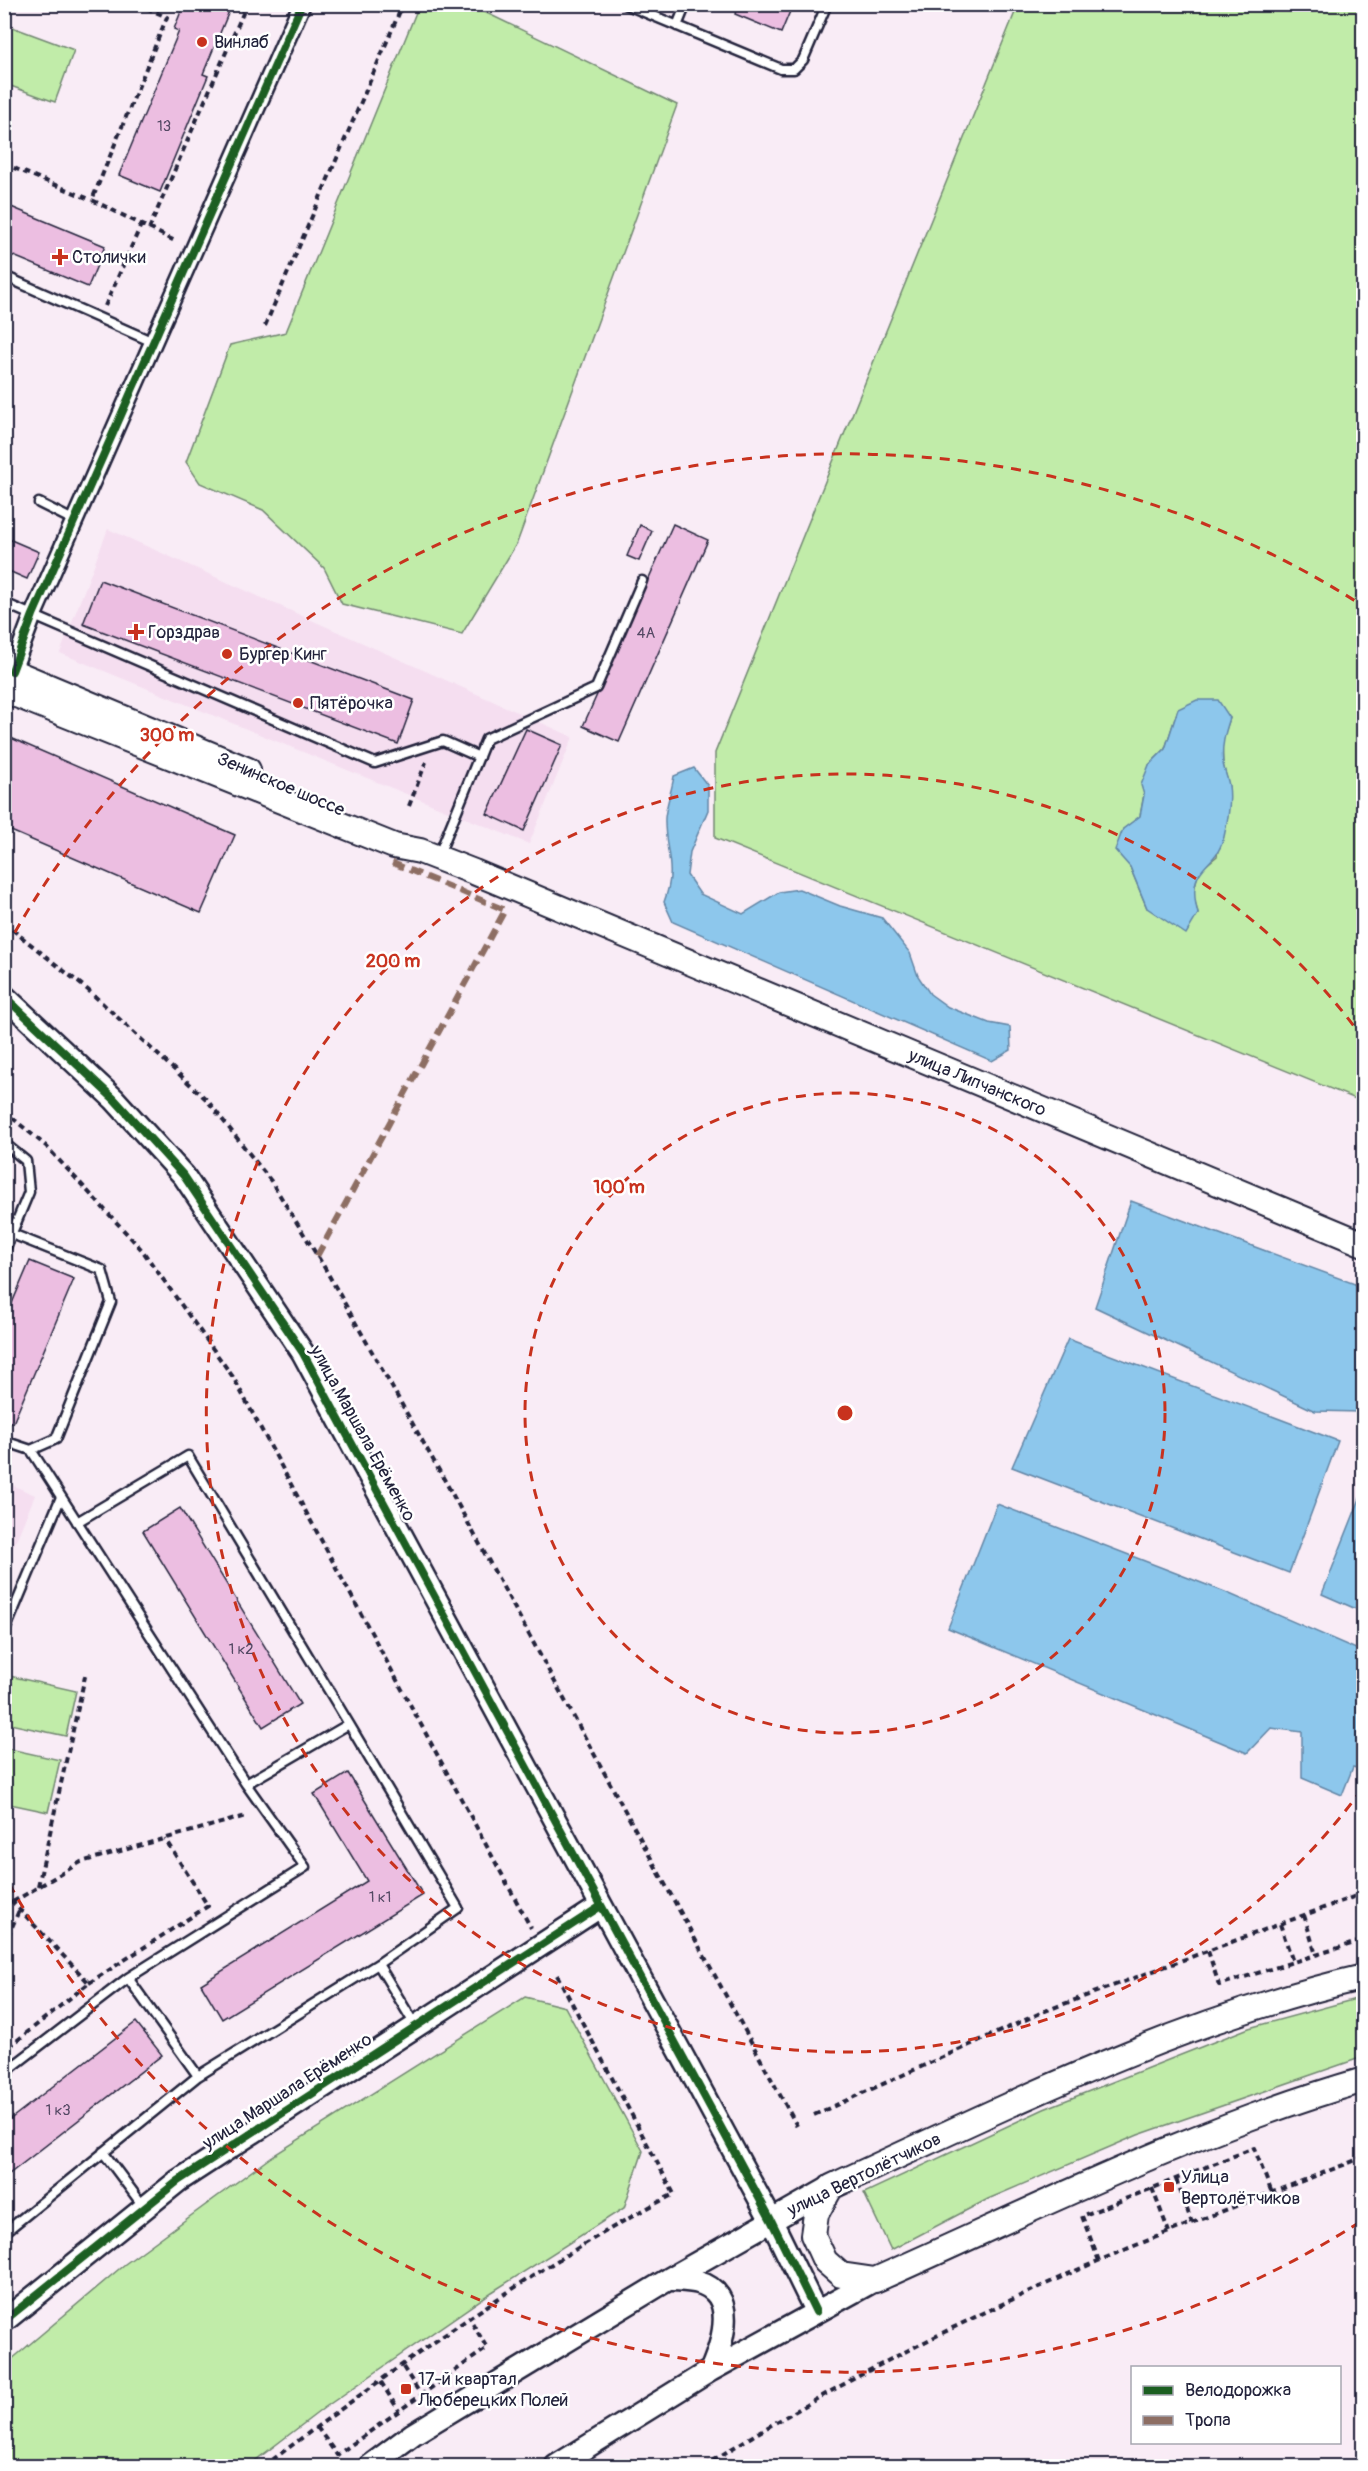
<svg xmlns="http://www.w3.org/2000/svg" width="1368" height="2471" font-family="Pangolin,sans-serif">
  <rect width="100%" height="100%" fill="#f9ecf6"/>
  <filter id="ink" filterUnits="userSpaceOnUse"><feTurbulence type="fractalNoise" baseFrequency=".0167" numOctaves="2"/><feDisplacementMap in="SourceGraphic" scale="12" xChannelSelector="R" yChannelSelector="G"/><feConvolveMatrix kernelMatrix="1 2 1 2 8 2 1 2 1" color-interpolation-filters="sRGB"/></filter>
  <g filter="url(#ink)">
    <path fill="#f5def0" d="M108,529L573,737L529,844L60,653Z
      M5,1482L35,1495L5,1567Z"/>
    <path fill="#c1eca9" stroke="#728772" stroke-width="1.5" fill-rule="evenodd" d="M419,5H470L677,105L517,543L462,634L342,604L324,568L263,510L200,483L186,462L230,345L286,332Z
      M1018,5H1363V1102L715,838V753ZM1178,709L1230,718L1222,741L1223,764L1229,787L1217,856L1199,871L1193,893L1198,914L1147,908L1130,867L1123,829L1140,817L1149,765L1165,749Z
      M4,24L74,50L55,102L5,84Z
      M5,1675L76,1691L66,1736L5,1723Z
      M5,1748L60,1760L48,1812L5,1803Z
      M525,1997L565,2007L643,2151L624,2208L492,2292L324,2408L248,2466H5V2365L125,2264L271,2157Z
      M1363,1997V2057L1138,2135L988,2199L891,2250L864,2193L1044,2109L1249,2028Z"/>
    <path fill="#8dc7ec" stroke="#6285a5" stroke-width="1.5" d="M1197,700H1218L1230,718C1225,733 1221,747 1223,763C1224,771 1228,778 1229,786C1231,799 1228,819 1225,832C1218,873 1184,860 1198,914L1186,934L1147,908L1130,867L1115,850L1123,829L1140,816L1144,795L1141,785L1149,765L1165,749L1178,709Z
      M694,768L708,786V810L690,852L687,875L700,894L743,914L779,892L799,889L840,906L882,918L910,953L918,976L930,994L948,1007L989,1023L1010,1027L1011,1050L992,1061L673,922L664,902C678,865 664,853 665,818C666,805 672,790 674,776Z
      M1131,1201L1363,1287L1364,1404L1360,1412L1315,1411L1095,1307Z
      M1068,1339L1338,1441L1289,1573L1012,1467Z
      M1363,1491V1612L1322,1594Z
      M997,1504L1225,1592L1363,1652V1770L1353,1767L1342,1795L1302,1778V1732L1271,1728L1247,1753L948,1628Z"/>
    <path fill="#ecbee1" stroke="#22223b" stroke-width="1.5" d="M184,4H232L203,74L208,76L160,192L119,175L179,31L174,29Z
      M738,4H793L781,33L735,14Z
      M4,204L105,246L88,287L4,252Z
      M673,524L708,540L619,742L583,726Z
      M640,525L652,531L639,561L627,556Z
      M4,537L39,552L27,579L4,569Z
      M100,580L414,700L398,744L83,624Z
      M526,729L562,745L524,831L487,814Z
      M4,735L235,835L201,913L4,828Z
      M30,1261L74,1279L13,1423L4,1419V1322Z
      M180,1508L300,1704L263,1727L143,1531Z
      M348,1773L423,1895L222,2019L201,1984L367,1881L314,1794Z
      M136,2022L162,2055L4,2178V2124Z"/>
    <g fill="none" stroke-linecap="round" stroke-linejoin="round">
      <g stroke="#22223b" stroke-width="13">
        <path id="service" d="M625,4L781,69H794L803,60L827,4
          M677,26L686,4
          M4,276L153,342
          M39,503L75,521
          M4,603L375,763L443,741L479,757
          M438,857L486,739L596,688L642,581
          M4,1143L26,1161L29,1192L4,1252
          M4,1441L31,1450L56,1439L111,1302L102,1270L12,1234
          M77,1522L188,1456L349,1724
          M4,1633L61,1497
          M378,1964L415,2025
          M128,1978L198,2076
          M4,2073L128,1978L305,1867L246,1784L31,1450
          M103,2152L144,2207
          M4,2233L198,2076L378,1964L458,1908L349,1724L246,1784"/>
      </g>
      <g stroke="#22223b" stroke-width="21">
        <path id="minor" d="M12,671L33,615L302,4"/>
      </g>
      <g stroke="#22223b" stroke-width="26">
        <path id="tertiary" d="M4,996L114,1099L184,1176L303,1353L771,2220L816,2312
          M669,2279C678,2280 688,2280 697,2282C739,2293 723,2342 711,2370
          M4,2321L178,2181L601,1906
          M370,2466L413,2434L669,2279L831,2187
          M556,2466L711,2370L875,2280"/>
      </g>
      <g stroke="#22223b" stroke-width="28">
        <g id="secondary">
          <path d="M4,668L248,770"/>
          <path id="s1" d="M4,690L394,846L420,851L474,872L1364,1244"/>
          <path d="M1364,1977C1182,2019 1014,2103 846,2180L831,2187L816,2214L813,2235L825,2261L841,2275L875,2280C1035,2209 1194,2129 1364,2080"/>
        </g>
      </g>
      <path stroke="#22223b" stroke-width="4" stroke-dasharray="6 4.5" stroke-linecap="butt" d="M137,4L167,17L92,200L175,241
        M4,164L92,200
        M149,229L247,4
        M105,306L141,225
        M265,326L403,4
        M409,806L426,762
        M4,923L88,990L207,1100L271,1181L323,1265L449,1488L797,2126
        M4,1111L46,1146L142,1250L233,1377L531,1928
        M38,1886L86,1672
        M4,1893L89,1983L4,2051
        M4,1907L81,1862L246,1816
        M1304,1915L1316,1955
        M1280,1924L1293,1962
        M4,1946L20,1908
        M1208,1951L1219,1985L1364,1940
        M89,1983L208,1906L165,1839
        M814,2115L1045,2011L1364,1893
        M1176,2179L1192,2223
        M1152,2188L1169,2232
        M1099,2261L1082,2216L1254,2148L1272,2193
        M403,2367L421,2395
        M381,2382L399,2411
        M317,2427L337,2455L487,2348L470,2319
        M264,2466C392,2371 532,2267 674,2194L557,1975
        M704,2466C829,2387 962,2320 1098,2261C1185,2224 1275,2192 1364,2157"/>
      <use href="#service" stroke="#fff" stroke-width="8"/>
      <use href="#minor" stroke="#fff" stroke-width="16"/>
      <use href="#tertiary" stroke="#fff" stroke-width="21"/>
      <use href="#secondary" stroke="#fff" stroke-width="24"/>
      <path stroke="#8d6e63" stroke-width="6" stroke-dasharray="12 6" stroke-linecap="butt" d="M317,1256L505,910L388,861"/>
      <g stroke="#fff" stroke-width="11">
        <path id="cycleway" d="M12,671L33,615L302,4
          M4,996L114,1099L184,1176L303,1353L771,2220L816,2312
          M4,2321L178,2181L601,1906"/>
      </g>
      <use href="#cycleway" stroke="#1b5e20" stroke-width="8"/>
    </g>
  </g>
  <g fill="none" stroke="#c8321e" stroke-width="3" stroke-dasharray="10 8">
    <circle cx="845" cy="1413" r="320"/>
    <path d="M1362 1789A639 639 0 1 1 1362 1037"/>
    <path d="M1360 2222A959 959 0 0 1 6 1878M6 948A959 959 0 0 1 1360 604"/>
  </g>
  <g fill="#c8321e" stroke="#fff" stroke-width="2">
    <circle cx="202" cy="42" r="6"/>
    <path d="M57 248h6v6h6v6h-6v6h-6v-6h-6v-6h6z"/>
    <path d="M133 623h6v6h6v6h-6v6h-6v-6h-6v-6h6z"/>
    <circle cx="227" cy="654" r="6"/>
    <circle cx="298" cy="703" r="6"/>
    <rect x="1163" y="2181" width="12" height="12" rx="3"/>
    <rect x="400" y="2383" width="12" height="12" rx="3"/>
  </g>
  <g text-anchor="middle" stroke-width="5" stroke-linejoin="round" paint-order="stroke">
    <g font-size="15" fill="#544964">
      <text x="164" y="131">13</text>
      <text x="646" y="638">4А</text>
      <text x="241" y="1654">1 к2</text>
      <text x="380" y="1902">1 к1</text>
      <text x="58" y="2115">1 к3</text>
    </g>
    <g font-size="18" fill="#22223b" stroke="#fff" text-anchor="start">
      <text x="214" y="48">Винлаб</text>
      <text x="72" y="263">Столички</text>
      <text x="148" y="638">Горздрав</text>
      <text x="239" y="660">Бургер Кинг</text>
      <text x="310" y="709">Пятёрочка</text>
      <text x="1181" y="2183">Улица<tspan x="1181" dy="21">Вертолётчиков</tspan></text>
      <text x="418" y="2385">17-й квартал<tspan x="418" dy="21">Люберецких Полей</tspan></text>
    </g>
    <g font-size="18" fill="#22223b" stroke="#fff">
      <text transform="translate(281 784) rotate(23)" y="6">Зенинское шоссе</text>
      <text dy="6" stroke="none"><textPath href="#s1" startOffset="1050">улица Липчанского</textPath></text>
      <text transform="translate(363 1433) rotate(61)" y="6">улица Маршала Ерёменко</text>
      <text transform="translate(287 2091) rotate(-33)" y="6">улица Маршала Ерёменко</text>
      <text transform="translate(864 2174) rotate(-26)" y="6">улица Вертолётчиков</text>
    </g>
  </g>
  <circle cx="845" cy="1413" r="9" fill="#c8321e" stroke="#fff" stroke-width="3"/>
  <g font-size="18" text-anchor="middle" font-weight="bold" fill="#c8321e" stroke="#fff" stroke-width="5" stroke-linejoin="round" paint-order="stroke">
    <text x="167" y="741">300 m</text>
    <text x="393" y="967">200 m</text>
    <text x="619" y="1193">100 m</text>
  </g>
  <rect width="1368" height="2471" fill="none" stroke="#fff" stroke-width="24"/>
  <rect x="12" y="12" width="1344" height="2447" fill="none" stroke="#22223b" stroke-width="2" filter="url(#ink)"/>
  <rect x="1131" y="2366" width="210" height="78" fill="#ffffff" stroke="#a7a7b1" stroke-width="1.5"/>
  <rect x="1143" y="2386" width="30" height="9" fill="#1b5e20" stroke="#a7a7b1" stroke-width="1.5"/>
  <text x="1185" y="2396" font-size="18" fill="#22223b">Велодорожка</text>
  <rect x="1143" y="2416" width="30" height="9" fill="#8d6e63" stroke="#a7a7b1" stroke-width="1.5"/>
  <text x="1185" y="2426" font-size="18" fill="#22223b">Тропа</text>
</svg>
